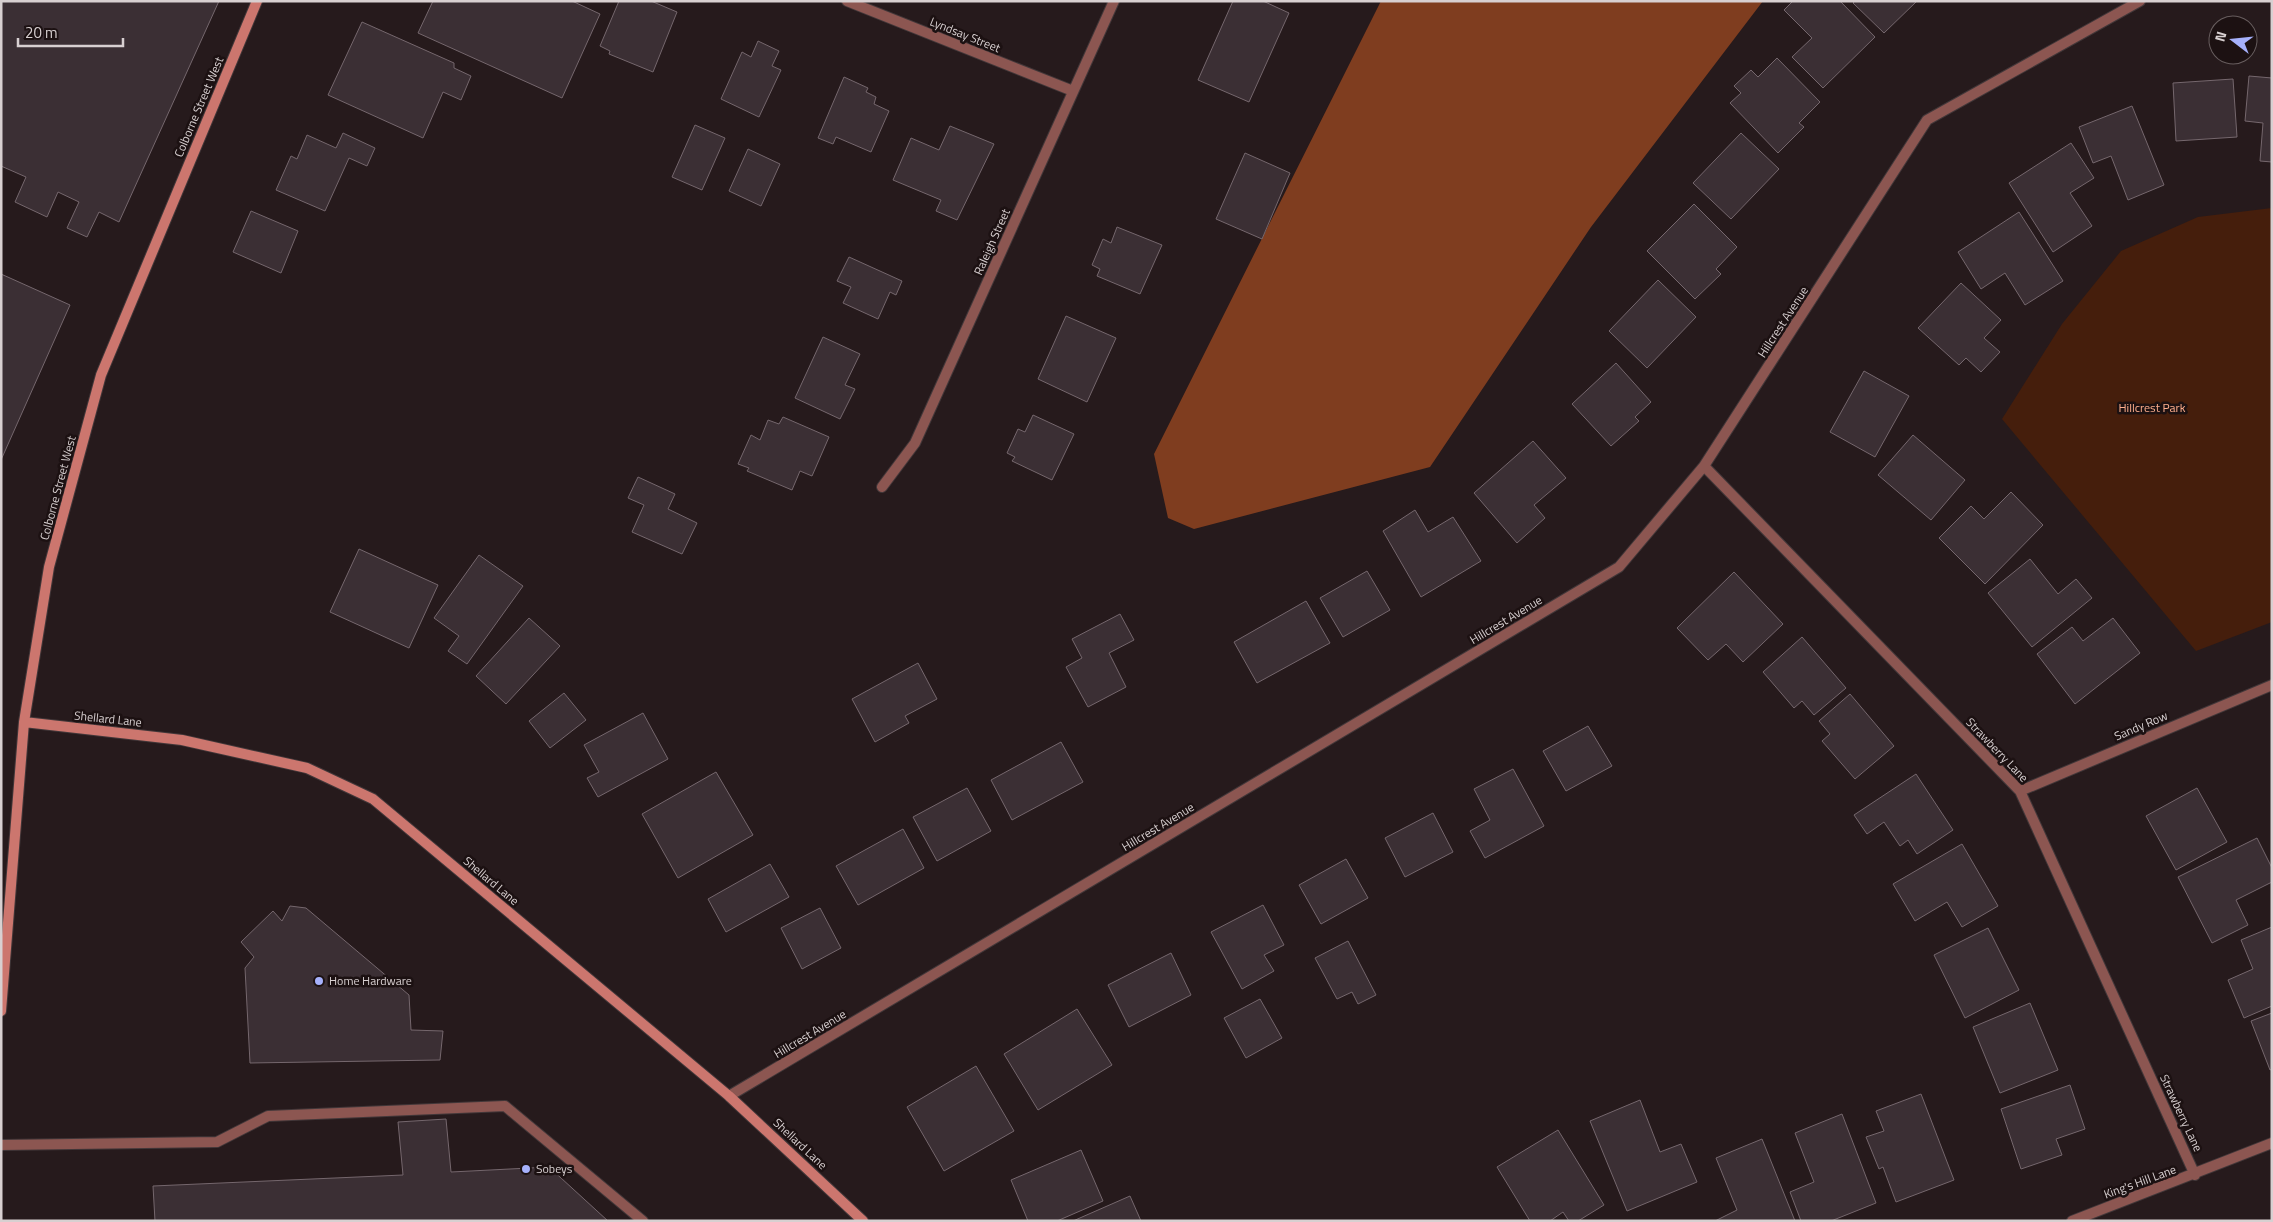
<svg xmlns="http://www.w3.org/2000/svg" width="2273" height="1222" font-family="'Titillium Web',sans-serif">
  <rect width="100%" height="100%" fill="#261a1c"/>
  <path fill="#451e0c" d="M2272,208V622L2196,651L2002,419L2062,324L2121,251L2198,217Z"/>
  <path fill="#7f3d1f" d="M1381,1H1763L1591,227L1430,467L1194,529L1168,518L1154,454Z"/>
  <path fill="#3b2f34" stroke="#75676d" d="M1,1H219L119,222L99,212L87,237L67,228L79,202L58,192L47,217L15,202L26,177L1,166Z
    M433,1H572L600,14L562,98L418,33Z
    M619,1H651L677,12L653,72L609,54L610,51L600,46Z
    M1233,1H1263L1289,13L1249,102L1198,80Z
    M1793,1H1840L1875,37L1823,88L1792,57L1812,38L1784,10Z
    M1855,1H1917L1884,33L1853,3Z
    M362,22L454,63V68L471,76L461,100L443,92L423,138L328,95Z
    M758,41L779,51L772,66L781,70L759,117L721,99L742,52L751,57Z
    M1777,58L1820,102L1799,123L1804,127L1778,153L1730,103L1741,93L1734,86L1751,70L1758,77Z
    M2249,76L2272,78V162L2260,161L2263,123L2245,121Z
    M844,77L868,88L866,92L876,97L874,104L889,111L871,152L836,137L833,144L818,138Z
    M2233,79L2237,137L2176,141L2173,83Z
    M2132,106L2164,185L2128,200L2111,156L2093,163L2079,127Z
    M695,125L725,138L702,190L672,177Z
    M950,126L994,144L957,220L936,211L941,200L893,180L911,138L939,150Z
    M343,133L375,148L367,166L349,158L325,211L276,190L291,156L297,159L307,135L336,148Z
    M1741,133L1779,169L1731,219L1693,183Z
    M2071,143L2094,178L2070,193L2092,226L2053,252L2009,183Z
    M748,149L780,164L761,206L729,191Z
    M1245,153L1290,173L1262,239L1216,219Z
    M1694,204L1737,247L1716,269L1721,274L1695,299L1647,251Z
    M251,211L298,231L281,273L233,252Z
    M2019,212L2063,281L2025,305L2005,273L1981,289L1958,252Z
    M1117,227L1162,245L1140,294L1097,276L1100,269L1092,265L1103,239L1111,243Z
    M849,257L902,281L896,295L890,292L878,319L843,303L851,287L837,281Z
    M1,274L70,305L1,460Z
    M1658,280L1696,317L1647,368L1609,331Z
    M1961,283L2001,320L1984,338L2000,352L1981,372L1966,358L1959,365L1918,328Z
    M1066,316L1116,338L1087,402L1038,379Z
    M823,337L860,354L845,385L855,389L840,419L795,398Z
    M1616,363L1651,402L1635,417L1639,421L1611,446L1572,404Z
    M1864,371L1909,396L1875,457L1830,432Z
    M1033,415L1074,434L1052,480L1012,461L1015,457L1007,453L1018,429L1025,432Z
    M783,417L829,437L812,476L800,471L792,490L747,471L749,468L738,464L751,435L760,440L768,420L779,424Z
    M1913,435L1965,480L1931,520L1878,475Z
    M1533,441L1566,478L1534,505L1545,518L1517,543L1474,493Z
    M638,477L675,494L668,509L697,523L682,554L632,532L644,505L628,498Z
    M2011,492L2043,525L1985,584L1939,538L1971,506L1984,519Z
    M1415,510L1428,532L1453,517L1481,561L1421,597L1383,531Z
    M359,549L438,585L409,648L330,612Z
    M479,555L523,586L467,664L448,651L459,636L434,618Z
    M2030,559L2058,594L2076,579L2092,598L2032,647L1988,593Z
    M1367,571L1390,610L1343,637L1320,598Z
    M1734,572L1783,624L1743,662L1726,644L1708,660L1677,628Z
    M1306,601L1330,643L1257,683L1234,642Z
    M1120,614L1134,640L1109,653L1126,687L1088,707L1066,667L1082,658L1072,639Z
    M529,618L560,646L506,704L476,676Z
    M2113,618L2140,653L2075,704L2037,654L2072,627L2083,641Z
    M1802,637L1846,688L1814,715L1802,701L1794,708L1763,672Z
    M918,663L937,699L905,716L909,723L875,742L852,699Z
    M564,693L586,720L550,748L529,721Z
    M1850,694L1894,746L1855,779L1822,741L1830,734L1819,721Z
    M643,713L668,759L598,797L587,778L599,772L584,745Z
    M1588,726L1612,766L1566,791L1543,751Z
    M1061,742L1083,782L1012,820L991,780Z
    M1513,769L1544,826L1485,858L1470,831L1490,820L1474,789Z
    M716,772L753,835L678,878L642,814Z
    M1916,774L1953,830L1917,854L1908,840L1900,846L1884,822L1867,834L1854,815Z
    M967,788L991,831L937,861L913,817Z
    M2197,788L2227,842L2176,870L2146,816Z
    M1433,813L1453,852L1405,877L1385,838Z
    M903,829L924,868L858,905L836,866Z
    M2257,838L2272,868V882L2236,900L2248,925L2212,943L2178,877Z
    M1962,844L1998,906L1962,927L1947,902L1915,921L1893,884Z
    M1346,859L1368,898L1321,924L1299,885Z
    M770,864L789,897L726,932L708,899Z
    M1263,905L1284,945L1264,955L1274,971L1242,989L1211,932Z
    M290,906L306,908L409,995L411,1030L443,1031L440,1060L250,1063L245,968L254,957L241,942L273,911L282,921Z
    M820,908L841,948L802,969L781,928Z
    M2272,927V1006L2244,1018L2228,980L2253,969L2241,940Z
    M1988,928L2019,990L1965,1018L1934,955Z
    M1348,941L1376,995L1358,1004L1352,992L1337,999L1315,958Z
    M1171,953L1191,995L1129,1027L1108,985Z
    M1260,999L1282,1038L1246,1058L1224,1018Z
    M2030,1003L2058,1070L2000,1093L1973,1027Z
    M1077,1009L1112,1065L1038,1110L1004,1054Z
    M2272,1013V1069L2270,1070L2251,1021Z
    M976,1066L1014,1131L944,1171L907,1107Z
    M2070,1085L2085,1129L2056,1139L2062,1155L2021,1169L2001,1109Z
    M1921,1094L1954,1180L1896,1202L1883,1167L1879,1169L1866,1137L1884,1131L1876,1111Z
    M1640,1100L1660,1152L1681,1144L1697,1182L1627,1211L1590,1121Z
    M1842,1114L1876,1203L1831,1221H1801L1790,1192L1814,1182L1795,1133Z
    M446,1119L451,1172L549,1167L608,1221H155L153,1186L403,1175L398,1122Z
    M1558,1130L1604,1205L1578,1221H1569L1563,1212L1550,1221H1530L1497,1167Z
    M1762,1139L1795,1221H1715L1737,1210L1716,1158Z
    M1081,1150L1103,1201L1057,1221H1028L1011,1180Z
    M1130,1196L1141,1221H1073Z"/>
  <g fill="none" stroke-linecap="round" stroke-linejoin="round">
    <g stroke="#423739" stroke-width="12">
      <path id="lane" d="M1,1145L217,1142L268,1116L505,1106L643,1221"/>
    </g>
    <g stroke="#423739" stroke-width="12">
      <path id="street" d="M847,1L1073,91
        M1704,466L2020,791L2195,1175
        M882,487L915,443L1114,1
        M2020,791L2272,685
        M729,1096L1619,567L1704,466L1927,120L2140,1
        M2072,1221L2272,1143"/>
    </g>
    <g stroke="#423739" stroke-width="12">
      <path id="secondary" d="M24,722L182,740L307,768L373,799L729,1096L863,1221
        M1,1011L24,722L49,567L101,375L257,1"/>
    </g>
    <use href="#lane" stroke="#8c5651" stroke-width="10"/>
    <use href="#street" stroke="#8c5651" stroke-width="10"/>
    <use href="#secondary" stroke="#cc766e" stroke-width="10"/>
  </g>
  <g fill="#a6b1fc" stroke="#1c1112" stroke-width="2">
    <circle cx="319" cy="981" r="5"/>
    <circle cx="526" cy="1169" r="5"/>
  </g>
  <g text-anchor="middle" stroke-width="5" stroke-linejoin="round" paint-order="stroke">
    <g font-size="12" fill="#d8d0d1" stroke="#1c1112">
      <text transform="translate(965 35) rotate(22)" y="4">Lyndsay Street</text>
      <text transform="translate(199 107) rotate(-67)" y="4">Colborne Street West</text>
      <text transform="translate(992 242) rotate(-66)" y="4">Raleigh Street</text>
      <text transform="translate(1783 322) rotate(-57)" y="4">Hillcrest Avenue</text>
      <text transform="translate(58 488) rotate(-75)" y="4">Colborne Street West</text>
      <text transform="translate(1506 620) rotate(-31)" y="4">Hillcrest Avenue</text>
      <text transform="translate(108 719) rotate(6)" y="4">Shellard Lane</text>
      <text transform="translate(2141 726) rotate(-23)" y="4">Sandy Row</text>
      <text transform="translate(1997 750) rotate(46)" y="4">Strawberry Lane</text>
      <text transform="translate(1158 827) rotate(-31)" y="4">Hillcrest Avenue</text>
      <text transform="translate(491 881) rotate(40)" y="4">Shellard Lane</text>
      <text transform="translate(810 1034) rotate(-31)" y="4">Hillcrest Avenue</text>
      <text transform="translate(2181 1113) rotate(65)" y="4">Strawberry Lane</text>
      <text transform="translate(800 1144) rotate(43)" y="4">Shellard Lane</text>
      <text transform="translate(2140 1182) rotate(-20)" y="4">King's Hill Lane</text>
    </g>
    <g font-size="12" fill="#feae8d" stroke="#1c1112">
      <text x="2152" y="412">Hillcrest Park</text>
    </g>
    <g font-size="12" fill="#d8d0d1" stroke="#1c1112" text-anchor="start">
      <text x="329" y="985">Home Hardware</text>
      <text x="536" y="1173">Sobeys</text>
    </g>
  </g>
  <rect width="2273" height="1222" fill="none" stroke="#d8d0d1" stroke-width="5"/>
  <g transform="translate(2233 40) rotate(286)"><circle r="24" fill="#1c1112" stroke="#675d5e"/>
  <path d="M0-4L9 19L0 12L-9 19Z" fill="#a6b1fc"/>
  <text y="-8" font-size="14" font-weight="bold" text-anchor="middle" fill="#d8d0d1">N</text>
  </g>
  <path d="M18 38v8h105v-8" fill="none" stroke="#d8d0d1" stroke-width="2.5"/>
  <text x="25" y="38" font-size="15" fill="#d8d0d1" stroke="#1c1112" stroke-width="4" paint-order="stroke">20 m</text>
</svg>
